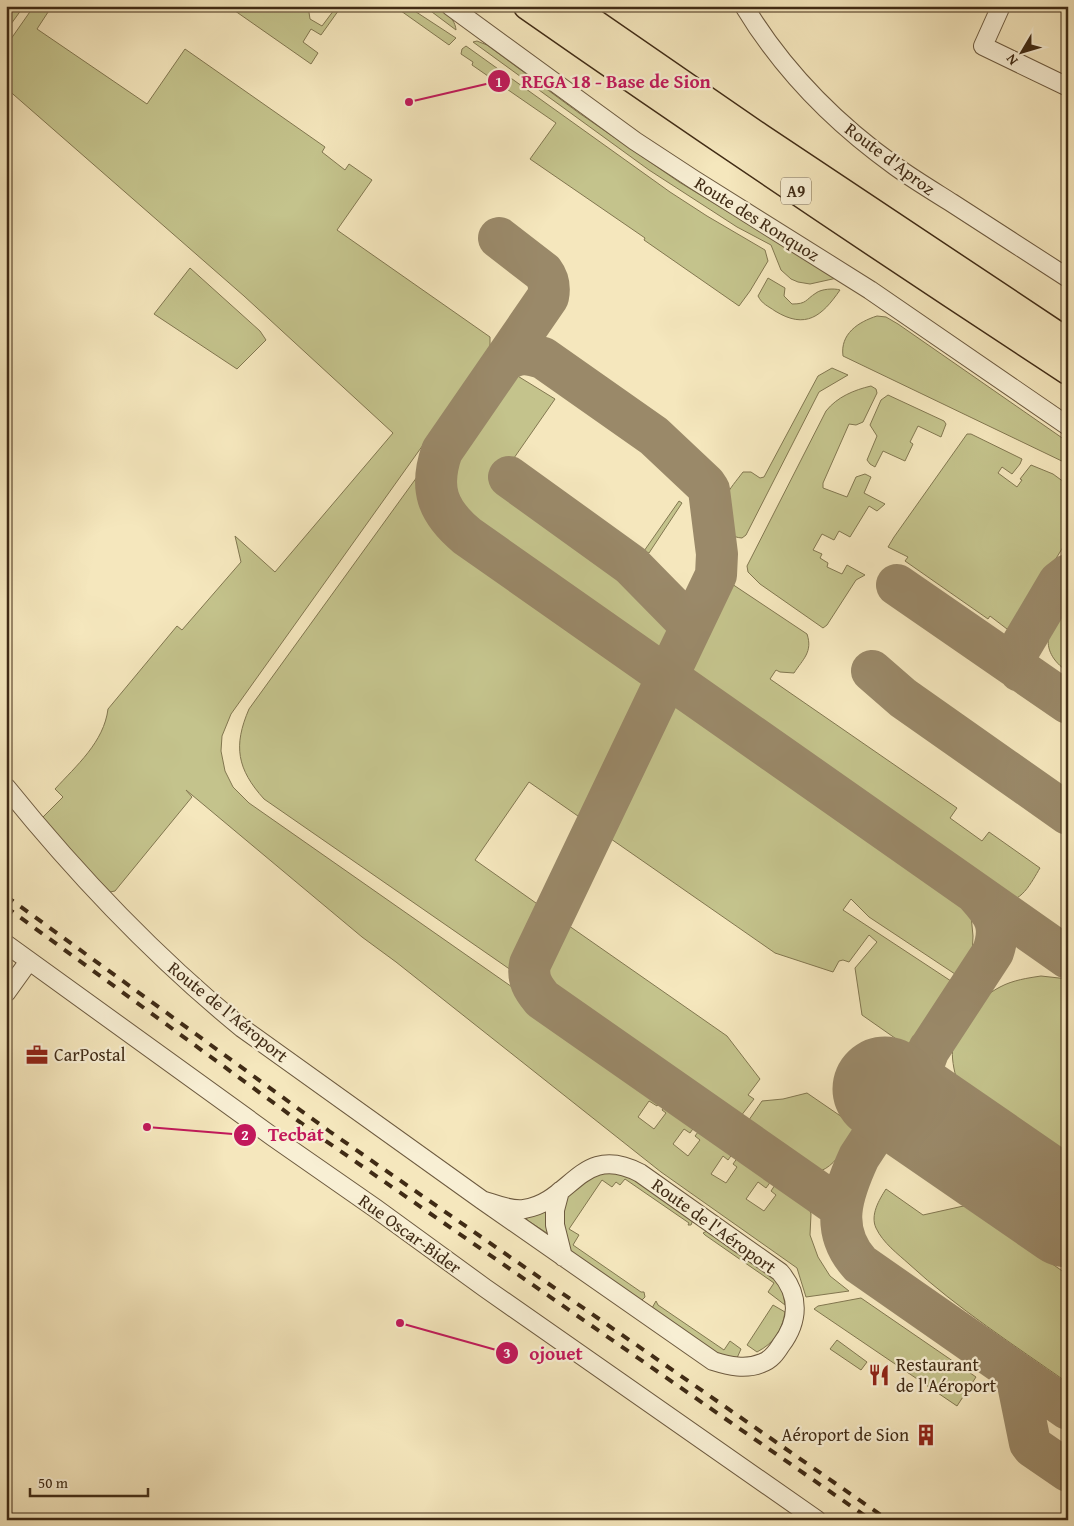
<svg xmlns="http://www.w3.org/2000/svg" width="1074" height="1526" font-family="'Gentium Book Plus',serif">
  <rect width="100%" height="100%" fill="#f5e7bd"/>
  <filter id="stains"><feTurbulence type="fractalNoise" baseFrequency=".004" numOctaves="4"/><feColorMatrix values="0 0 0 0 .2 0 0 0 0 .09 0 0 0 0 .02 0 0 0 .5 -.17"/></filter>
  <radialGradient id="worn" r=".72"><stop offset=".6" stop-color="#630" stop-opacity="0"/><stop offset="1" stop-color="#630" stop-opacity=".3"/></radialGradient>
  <path fill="#c4c38c" stroke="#827750" d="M15,6H24L6,31V18Z
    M34,6H52L37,29L147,104L185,49L325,147L322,152L345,170L349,164L372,180L337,230L490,337V346L423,445L231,714L222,736L221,751L225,771L233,787L249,803L665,1094L657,1106L649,1101L638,1117L654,1129L666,1113L662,1110L670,1098L700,1119L690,1133L684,1129L673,1144L688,1156L700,1140L695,1136L705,1123L738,1146L728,1160L723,1156L711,1174L726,1183L737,1167L733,1164L743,1150L777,1173L766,1188L758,1182L746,1199L764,1211L776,1195L771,1191L781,1176L807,1197L811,1214L810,1235L818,1257L830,1276L849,1291L806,1297L797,1268L661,1172L396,962L362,937L186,790L192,797L115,891L110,892L41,819L63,797L55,789C76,766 104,742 108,709L177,626L182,630L241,562L235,536L275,572L393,433L244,296L6,88V46Z
    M228,6H308L310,19L322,26L337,6L341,7L321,35L311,29L303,42L318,53L311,64Z
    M394,6H407L456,38L449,45Z
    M424,6C437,6 455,15 456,30Z
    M477,41L487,45L579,113L679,182L837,278L810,284L798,282L791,279L781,270L771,245L737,227L649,170L473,42Z
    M466,46L670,192L707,216L765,250L768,261L750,291L739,306L644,240L645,238L530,159L556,123L472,65L473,62L461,54L462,49Z
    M190,268L260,331L266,340L237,369L154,314Z
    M768,278L785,288L784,296L792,304C807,304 805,300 816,293C821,289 834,288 840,290C822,316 806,330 775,311C768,306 762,304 758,296Z
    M877,316L886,317L898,324L1068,442V464L843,356C840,334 858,322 877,316Z
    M832,368L848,375L819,392L746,535L742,538C721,537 720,514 725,498C729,489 737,480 743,472H751L760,478L764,477L818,376Z
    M516,375L555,399L498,481L623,572C639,580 676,614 681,630L665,660H662L483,533C461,517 445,491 455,463C460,451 471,439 479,428C491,411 504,393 516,375Z
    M871,386L876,389L877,393L863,422L856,425L849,424L823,483V488L847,497L856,477L865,474L871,477L864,493L885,504L877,511L869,506L850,537L839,531L834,540L822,534L813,550L822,554L820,558L828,563L827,567L842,574L847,565L865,575L856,580L827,625L823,628L760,584L748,572L747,566L826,411C837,397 854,390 871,386Z
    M888,395L944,421L946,424L941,437L918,426L910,442L913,444L905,461L883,451L875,467L870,464L867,460L877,436L870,425L881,400Z
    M967,434H971L1022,459L1020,464L1012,474L1002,467L998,473L1017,487L1022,480L1020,479L1031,465L1053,474L1068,485V539L1012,630L1007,629L990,616L988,619L905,561L908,557L888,547L894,537Z
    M417,477C417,496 421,513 435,528L656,683L588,823L529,782L475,860L543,908C538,934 523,950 521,977L264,799C237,769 233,746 249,709Z
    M679,501L682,503L649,553L644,551Z
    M725,573L729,582L807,634C813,652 803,659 794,673L780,672L776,670L770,679L957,808L950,818L982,841L989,832L1040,868C1032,881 1020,907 1001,899C996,897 992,894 987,891L680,671V665Z
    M1068,599V672C1035,649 1049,625 1068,599Z
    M670,694L953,890L971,915L973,936L972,959L961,978L869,917L851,899L843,910L957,985L912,1050L862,1015L855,968L877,942L869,935L849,962L843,960L839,961L833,972L775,953L601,832V828L663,698Z
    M562,921L727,1036L760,1079L748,1095L754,1099L734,1125L550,996C545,991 540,987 538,980C533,966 549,938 555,924Z
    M1041,976L1068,979V1158L957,1081C954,1070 951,1057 953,1046C956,1022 979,998 1000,987C1013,980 1028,978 1041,976Z
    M807,1093L858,1128C843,1149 828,1185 796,1168L742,1130L762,1101L783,1099Z
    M606,1171L630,1176L693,1220L691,1225H688L689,1223L625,1179L620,1185L616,1182L612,1187L602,1180L569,1229L579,1235L573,1245L641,1292H644L645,1297L642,1300H640L571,1253L567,1247L562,1226L566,1197L580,1181Z
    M886,1189L923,1215L968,1205L1068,1275V1383C1014,1345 958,1309 909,1264C898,1254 883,1243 876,1228C870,1215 879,1200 886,1189Z
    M547,1209L550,1235L527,1220L526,1217Z
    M707,1231L775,1276L782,1287L785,1305L768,1292L774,1283L705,1235L703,1233Z
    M861,1298L976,1377L957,1406L814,1309L818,1306Z
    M656,1301L658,1305L724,1350L730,1341L741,1349L737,1358C706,1355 677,1326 652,1308Z
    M773,1305L785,1312C782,1331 774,1343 757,1352L747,1345Z
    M837,1340L867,1362L861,1370L830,1349Z"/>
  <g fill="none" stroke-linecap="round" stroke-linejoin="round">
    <path stroke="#9a8969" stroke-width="42" d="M499,238L543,272C549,280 550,287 548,297L442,451C429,488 437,511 467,536L1068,958
      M504,361C520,352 526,353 543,358L654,436L705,484L709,490L717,554L716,575L530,964C527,979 533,988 542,999L841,1208
      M509,477L631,565L686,621L688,627L687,635
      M897,585L1068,703
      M872,671L903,698L1068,814
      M1020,671L1016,660L1017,653L1059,582L1068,575
      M977,895C995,915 1002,925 993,952L859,1157C842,1194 829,1230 860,1264L1068,1409
      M929,1049C927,1056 923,1063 922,1071C917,1099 937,1120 956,1137
      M1009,1369L1016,1377L1018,1384L1030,1443L1033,1447L1068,1471"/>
    <path stroke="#9a8969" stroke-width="105" d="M885,1089L1068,1215"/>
    <g stroke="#6d5a3f" stroke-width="20">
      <path id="minor" d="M450,6L635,141L693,179L870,290L1068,426
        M744,6C782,69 835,123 895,166C913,179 933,191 952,203C991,228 1029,253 1068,278
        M1001,6L983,46L1068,87
        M6,787C77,875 154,956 242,1028L482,1200L713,1361C729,1366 746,1370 762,1363C771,1360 776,1353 781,1345C799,1321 800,1295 780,1272L640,1173C581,1142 572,1202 524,1209C510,1211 495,1204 482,1200
        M6,944L273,1137L375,1208L485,1288L817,1520
        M6,993L29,961
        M560,1191L555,1210V1225L563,1257"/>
    </g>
    <g stroke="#402b15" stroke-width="29">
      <path id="highway" d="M527,6C706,131 886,252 1068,371
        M570,6L760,137L1068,342"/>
    </g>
    <use href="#minor" stroke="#f8efd4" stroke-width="18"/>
    <use href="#highway" stroke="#f5e7bd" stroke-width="26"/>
    <path stroke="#402b15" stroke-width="4" stroke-dasharray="9 9" stroke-linecap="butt" d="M6,896L329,1131L888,1520
      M6,907L323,1139L871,1520"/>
  </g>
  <defs>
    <g id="office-bare" transform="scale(1.725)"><path d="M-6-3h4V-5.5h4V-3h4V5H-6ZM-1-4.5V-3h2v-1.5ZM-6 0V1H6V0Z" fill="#8f2418" stroke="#f8efd4" stroke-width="2.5" paint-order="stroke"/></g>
    <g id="restaurant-bare" transform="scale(1.725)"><path d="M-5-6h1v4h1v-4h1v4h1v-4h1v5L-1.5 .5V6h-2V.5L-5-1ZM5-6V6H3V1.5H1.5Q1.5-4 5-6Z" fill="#8f2418" stroke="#f8efd4" stroke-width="2.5" paint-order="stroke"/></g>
    <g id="building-bare" transform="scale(1.725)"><path d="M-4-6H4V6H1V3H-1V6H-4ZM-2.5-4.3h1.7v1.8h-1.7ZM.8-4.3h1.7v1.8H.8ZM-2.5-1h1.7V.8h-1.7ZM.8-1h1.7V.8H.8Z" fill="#8f2418" stroke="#f8efd4" stroke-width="2.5" paint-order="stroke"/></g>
  </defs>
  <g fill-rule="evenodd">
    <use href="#office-bare" x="37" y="1055"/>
    <use href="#restaurant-bare" x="879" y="1375"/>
    <use href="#building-bare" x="926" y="1435"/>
  </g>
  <g text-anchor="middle" stroke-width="4.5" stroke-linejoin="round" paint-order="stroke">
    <rect fill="#f8efd4" stroke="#77664e" stroke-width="1" x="781" y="177.5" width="30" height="27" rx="4"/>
    <g font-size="16" font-weight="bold" fill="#402b15">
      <text x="796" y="197">A9</text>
    </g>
    <g font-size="18" fill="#402b15" stroke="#f8efd4">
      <text transform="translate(890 159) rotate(37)" y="6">Route d'Aproz</text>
      <text transform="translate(757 219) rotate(32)" y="6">Route des Ronquoz</text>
      <text transform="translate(228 1012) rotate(39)" y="6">Route de l'Aéroport</text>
      <text transform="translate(714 1226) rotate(36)" y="6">Route de l'Aéroport</text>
      <text transform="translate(410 1234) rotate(36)" y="6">Rue Oscar-Bider</text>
    </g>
    <g font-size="18" fill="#402b15" stroke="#f8efd4" text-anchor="start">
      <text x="54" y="1061">CarPostal</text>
      <text x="896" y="1371">Restaurant<tspan x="896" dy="21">de l'Aéroport</tspan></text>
      <text x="909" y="1441" text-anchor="end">Aéroport de Sion</text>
    </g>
  </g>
  <path fill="none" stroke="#c2185b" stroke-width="2" d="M409 102L499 81M147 1127L245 1135M400 1323L507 1353"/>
  <g fill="#c2185b" stroke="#f8efd4" stroke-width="2">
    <circle cx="409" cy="102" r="5"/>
    <circle cx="147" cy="1127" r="5"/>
    <circle cx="400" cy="1323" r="5"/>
    <circle cx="499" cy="81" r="12"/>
    <circle cx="245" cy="1135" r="12"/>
    <circle cx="507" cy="1353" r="12"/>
  </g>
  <g font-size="15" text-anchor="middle" font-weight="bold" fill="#fff">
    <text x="499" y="87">1</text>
    <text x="245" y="1140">2</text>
    <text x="507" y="1358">3</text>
  </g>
  <g font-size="19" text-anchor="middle" font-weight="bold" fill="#c2185b" stroke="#f8efd4" stroke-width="4.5" stroke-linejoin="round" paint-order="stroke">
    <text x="616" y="88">REGA 18 - Base de Sion</text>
    <text x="296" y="1141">Tecbat</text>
    <text x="556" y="1360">ojouet</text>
  </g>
  <rect width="1074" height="1526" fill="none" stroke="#f5e7bd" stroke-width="25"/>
  <rect x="8" y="8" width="1059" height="1511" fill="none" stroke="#402b15" stroke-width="2.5"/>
  <rect x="12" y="12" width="1049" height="1501" fill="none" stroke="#402b15"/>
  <g transform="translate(1022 52) rotate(232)" stroke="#f8efd4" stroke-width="4" paint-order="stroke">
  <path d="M0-4L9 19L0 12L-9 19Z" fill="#402b15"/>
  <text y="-8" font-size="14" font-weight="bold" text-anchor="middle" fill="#402b15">N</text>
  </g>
  <path d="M30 1488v8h118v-8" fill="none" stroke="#402b15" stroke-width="2.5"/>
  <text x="38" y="1488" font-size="15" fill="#402b15" stroke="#f8efd4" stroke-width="4" paint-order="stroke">50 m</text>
  <rect width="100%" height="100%" filter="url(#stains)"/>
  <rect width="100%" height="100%" fill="url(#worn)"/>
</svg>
